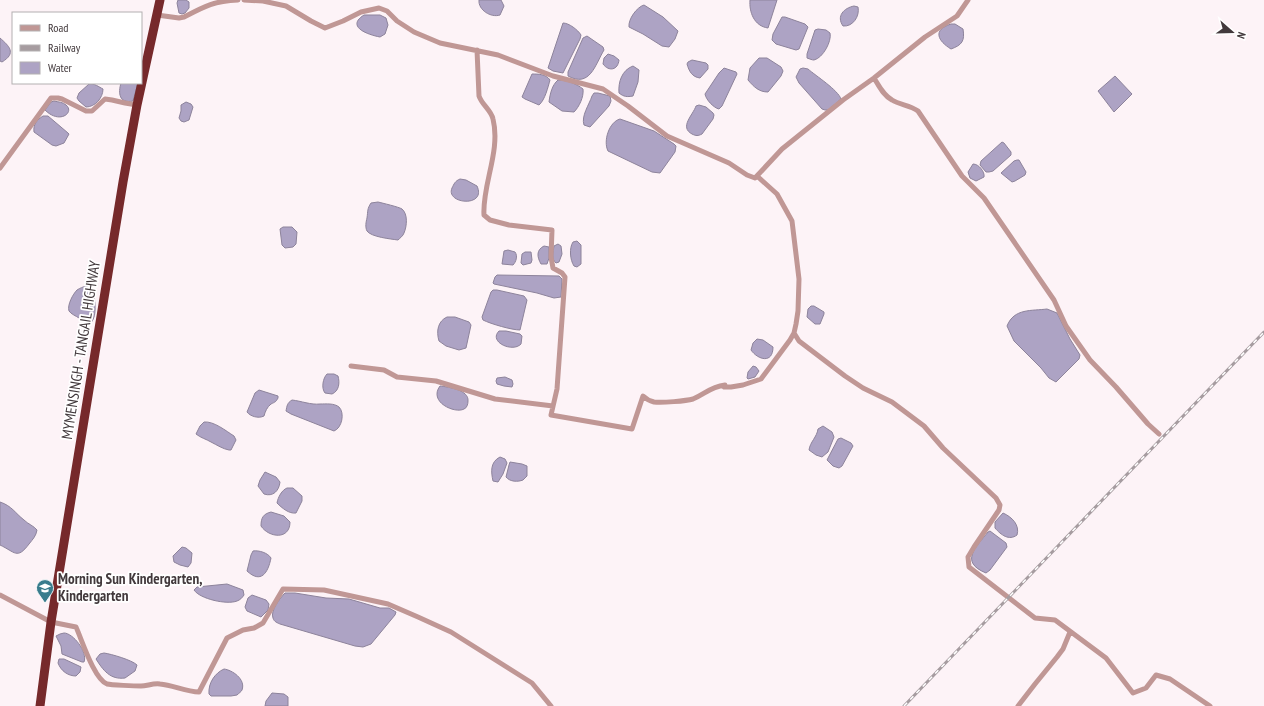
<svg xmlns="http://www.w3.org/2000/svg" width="1264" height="706" font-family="'PT Sans Narrow',sans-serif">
  <rect width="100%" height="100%" fill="#fdf3f7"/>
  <path fill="#ada3c4" stroke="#8d839b" d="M178,0H186L189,2V8L185,13L182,14L179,13L177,3Z
    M479,0H501L504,6L500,15C491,18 478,10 479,0Z
    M750,0H777L768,28C754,26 749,12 750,0Z
    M644,5L663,17L678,31L675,39L669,47L662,46L643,34L629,27C628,19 637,7 644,5Z
    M854,6L858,7C860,16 853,27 843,26C836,16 844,8 854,6Z
    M364,15H380L386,18L388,25L385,34L380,37C369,35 345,27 364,15Z
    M782,17H785L805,24L808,27L799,49L796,50L776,44L772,40L773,34Z
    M563,23C569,23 578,30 581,35L580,39L563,73L553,71L548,68Z
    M951,24H955L963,29C965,41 962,45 951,49C938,41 932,30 951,24Z
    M818,29L826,30L830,33C832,41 823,58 814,60C812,60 810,59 807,58V54L815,30Z
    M587,36L603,47L604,50C595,65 590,88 568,76V72L583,38Z
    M0,38C9,46 17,53 2,62L0,61Z
    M608,54L614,56L619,60C618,70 609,72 603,64L604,58Z
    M759,58H767L781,67L783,71L781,76L768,92C759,92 754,87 748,80L750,68Z
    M692,60L706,63L708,65V69L700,78C692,77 689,71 687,64L688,62Z
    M633,66L639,70L638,82L633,96C627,97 624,97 619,93C618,82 622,70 633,66Z
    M724,68L736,72L737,74L722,106L719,109C714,108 706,100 705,94L719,73Z
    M803,68L808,69C816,76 838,90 841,99L828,110H825L822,109L799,83L796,77L800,69Z
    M532,74C538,74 546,74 550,80C548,87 545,100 539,105L525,99L522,97Z
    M1115,76L1132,94L1114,112L1098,91Z
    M558,80C567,80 577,84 583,89C584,97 579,107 574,112L562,111L549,102C550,94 552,85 558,80Z
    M121,83H138L133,101C119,104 118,93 121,83Z
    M89,84C94,83 99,87 103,89C103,98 95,107 86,107L79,101L77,98L79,93Z
    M594,93H598L610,96L611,101L609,106L590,127L584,125C581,116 589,105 592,96Z
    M54,101C58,102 63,102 66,105C75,112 60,125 45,110L51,102Z
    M186,102L191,104L193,107L189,120L184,122L181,121L179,118L181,111V105Z
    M699,105L706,107L713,113L714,115L713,119L702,134C698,136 696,136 692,134C679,127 693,115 696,106Z
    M43,116H48L68,133L69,134L64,143L56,146L52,145L34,132C33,124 37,120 43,116Z
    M620,119L654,131L674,144L676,146L675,152L660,173L652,172L608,151C603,141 609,122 620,119Z
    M1002,142L1004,143L1011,152V155L993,171L989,172H986L980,165L981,161Z
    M1017,160H1019L1026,172L1025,175L1015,181L1012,182L1001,173L1014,161Z
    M973,164C979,164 985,172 984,177L976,181L970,178L968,172Z
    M460,179L466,180L477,186C487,208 445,204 452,188C454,184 455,181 460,179Z
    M378,202C382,203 399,207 402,209C408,214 407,226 404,233C403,236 400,238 398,240C391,239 371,237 367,231C365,227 366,222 367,218C368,211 367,209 371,203Z
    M283,227H292L297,232L296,244L293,247L285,248L282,245L280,229Z
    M577,241L581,245V264L577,267L574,266C570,260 569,248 573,242Z
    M558,244L561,246L562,254L559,262L556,263C551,259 553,252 554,246Z
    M544,246L549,247V258L547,264H541C537,257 536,250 544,246Z
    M508,250L515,252C518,256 516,262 513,265L502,264L504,251Z
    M525,252H531L532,260L531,263L523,265L521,263L522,254Z
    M497,275L559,276L562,279L561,297L554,298L537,293L494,284L493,283L495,277Z
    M86,286L94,291C94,301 98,314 91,323C86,323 83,321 79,318C76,316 71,314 69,311C67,305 73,294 77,290C80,288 83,287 86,286Z
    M493,290H497L524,296L527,300L520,330C512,330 491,324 483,320L482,317L491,292Z
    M811,306H814L824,312V314L820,324H815L807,317L808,309Z
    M1047,309L1057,313L1070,339L1080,355L1079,359L1056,382L1049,378L1041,368L1014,341L1007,326C1014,308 1032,311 1047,309Z
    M447,317H455L469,322L471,325L466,348L459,350L446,346L439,341C436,331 438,321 447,317Z
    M499,331H506L520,334L522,336L521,344C513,353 488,342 499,331Z
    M757,339L763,340L773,347C773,364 758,360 751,350L753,343Z
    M753,366L756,367L759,371L755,377L748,379L747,378L748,372Z
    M327,374H334L338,376C340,383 339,391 332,394L325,393C321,388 323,378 327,374Z
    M505,377L512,380L513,384L512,387L504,386L497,384L496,381L497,378Z
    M440,386C449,387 469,390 468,401C468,404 467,408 464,409C455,414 428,402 440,386Z
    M259,390L278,396V398C276,402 275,402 271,404C267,407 265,412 264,416C258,419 250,416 247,412L255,393Z
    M292,400C301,401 311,405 320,404C326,404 334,403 339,407C345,413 342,428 334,431L291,414L286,411C287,406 287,403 292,400Z
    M204,422C214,421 226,431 234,436L236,440L231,450H229C223,449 217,445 211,442C206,439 201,438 196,434L200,426Z
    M823,426L832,432L834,437L828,452L822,457L816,455L809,450C810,442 817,437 818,429Z
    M841,438L851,443L853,446L842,466L839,468L833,466L827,460L838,439Z
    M500,457L505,459L507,463L503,474L498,482L493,481C491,472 490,462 500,457Z
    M510,462L522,464L527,466V476L523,480C518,482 510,482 506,477L509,465Z
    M265,472L276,477L280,482C279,491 273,497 264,494L258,486L260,480Z
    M287,488H293L302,496V501L296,513C289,514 282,508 277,503C278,497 282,490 287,488Z
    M0,502C12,506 15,513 24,520C28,524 34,526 37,530C36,536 33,539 29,544C17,560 15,552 0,545Z
    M271,512L284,516L290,522C290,540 269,538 261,526C261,518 263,514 271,512Z
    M1003,513C1012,517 1020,525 1017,535C1009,541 1001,535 995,528V522Z
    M990,531L1006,543L1007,547L990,570L986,573C959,562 976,547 988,532Z
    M182,547L186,548L192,553L191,563L188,567L180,565L174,562L173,556Z
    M253,551C259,550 268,553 271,558C268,573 261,584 247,571L251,555Z
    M227,584L243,590L244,595C242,598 240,600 237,601C227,605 200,599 194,590L197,587Z
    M285,593H295L326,598L349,599L380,608H389L396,612L395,615L371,644L363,647L355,646L280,624C278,623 274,622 273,618C270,611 280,598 285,593Z
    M252,595L266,600L269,604L268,610L261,617L247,611L245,607L248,598Z
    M64,633C73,633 88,652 84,662H82L62,654L61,646L56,636L60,634Z
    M104,653C111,654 132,660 137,665L135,671L125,678C110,680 103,670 96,659L100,654Z
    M59,659H64L79,666L81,667L80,672L76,676C68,676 61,671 58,663Z
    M224,669C232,670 246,679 242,690C241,692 239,693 237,695L231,696H211L209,694C208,683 215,673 224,669Z
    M272,693L284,694L288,697V706H265L266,701Z"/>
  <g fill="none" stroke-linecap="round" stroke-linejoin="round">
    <path stroke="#c09795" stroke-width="5" d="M244,0L263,1L286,6L311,21L325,28L343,21L361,12L379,8L387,11L397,21L414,32L440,43L498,55L553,76L603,89L628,106L667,136L729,163L747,175L755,178L782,149L843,100L874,78L925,37L957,16L968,0
      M157,15L179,18L184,17C205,6 214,1 238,0
      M477,50L479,96C482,105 491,110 493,119C501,151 482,185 484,215L490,220L509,225L552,230L551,257L553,268L562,273L565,277L557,389L551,415L632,429L643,396C646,399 650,401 654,402C662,403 686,401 693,399C705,394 710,387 725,385L724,387H731L743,385L761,379L790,340L794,333
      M874,78C879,86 883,95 892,100C900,105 910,105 918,111L962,176L984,198L1054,300L1066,326L1090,360L1116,387L1148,424L1159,434
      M0,168L51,98H58L62,99L86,111H92L105,99L112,100L125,103L137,105
      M757,176L777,194L792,221L799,279L798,311L796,324L794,333L799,341L845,376L863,388L892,402L924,426L943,448L996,498L1000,505L999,510L974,547L968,557L969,567L1035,618L1055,620L1106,658L1133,693L1146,688L1156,675L1170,679L1210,706
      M351,366L384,370L397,377L436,381L495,399L553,406
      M0,595L51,622L76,627C82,640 94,679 107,684C111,685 135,686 141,686C147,686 153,683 160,684C173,685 186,692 199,692L227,638L243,630L254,628L263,623L283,589L324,590L388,604L418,617L451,632L532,683L551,706
      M1018,706L1035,684L1057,657L1063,649L1070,632"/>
    <path stroke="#76292b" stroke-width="9" d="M40,706L51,622L123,182L137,105L160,0"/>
    <g stroke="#a69ca0" stroke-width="3">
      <path id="rail" d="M904,706L1264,332"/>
    </g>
    <use href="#rail" stroke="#fff" stroke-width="1.5" stroke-dasharray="4.5" stroke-linecap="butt"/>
  </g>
  <defs>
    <g id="school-pin" transform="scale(0.9)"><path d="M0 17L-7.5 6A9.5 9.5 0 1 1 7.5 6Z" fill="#397c8d" stroke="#fff"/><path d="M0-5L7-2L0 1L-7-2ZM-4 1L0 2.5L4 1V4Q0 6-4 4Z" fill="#fff"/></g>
  </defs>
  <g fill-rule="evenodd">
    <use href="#school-pin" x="45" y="588"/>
  </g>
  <g text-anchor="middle" stroke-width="3.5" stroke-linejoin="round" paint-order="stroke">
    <g font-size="15" fill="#42393c" stroke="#fff">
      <text transform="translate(81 350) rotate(-81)" y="5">MYMENSINGH - TANGAIL HIGHWAY</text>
    </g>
    <g font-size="15" font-weight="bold" fill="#42393c" stroke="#fff" text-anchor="start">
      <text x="58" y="584">Morning Sun Kindergarten,<tspan x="58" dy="17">Kindergarten</tspan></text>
    </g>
  </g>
  <rect x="12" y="12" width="130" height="72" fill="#ffffff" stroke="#b3b0b1"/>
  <rect x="20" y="25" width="20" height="6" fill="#c09795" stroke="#b3b0b1"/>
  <text x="48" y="32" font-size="12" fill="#42393c">Road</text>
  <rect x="20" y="45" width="20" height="6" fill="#a69ca0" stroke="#b3b0b1"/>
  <text x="48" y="52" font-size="12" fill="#42393c">Railway</text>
  <rect x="20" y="62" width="20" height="12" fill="#ada3c4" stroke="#b3b0b1"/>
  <text x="48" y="72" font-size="12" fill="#42393c">Water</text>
  <g transform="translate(1232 32) rotate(110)" stroke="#ffffff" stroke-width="3" paint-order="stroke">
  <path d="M0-3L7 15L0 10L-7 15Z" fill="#42393c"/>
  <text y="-6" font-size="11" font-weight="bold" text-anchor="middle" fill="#42393c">N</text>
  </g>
</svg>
